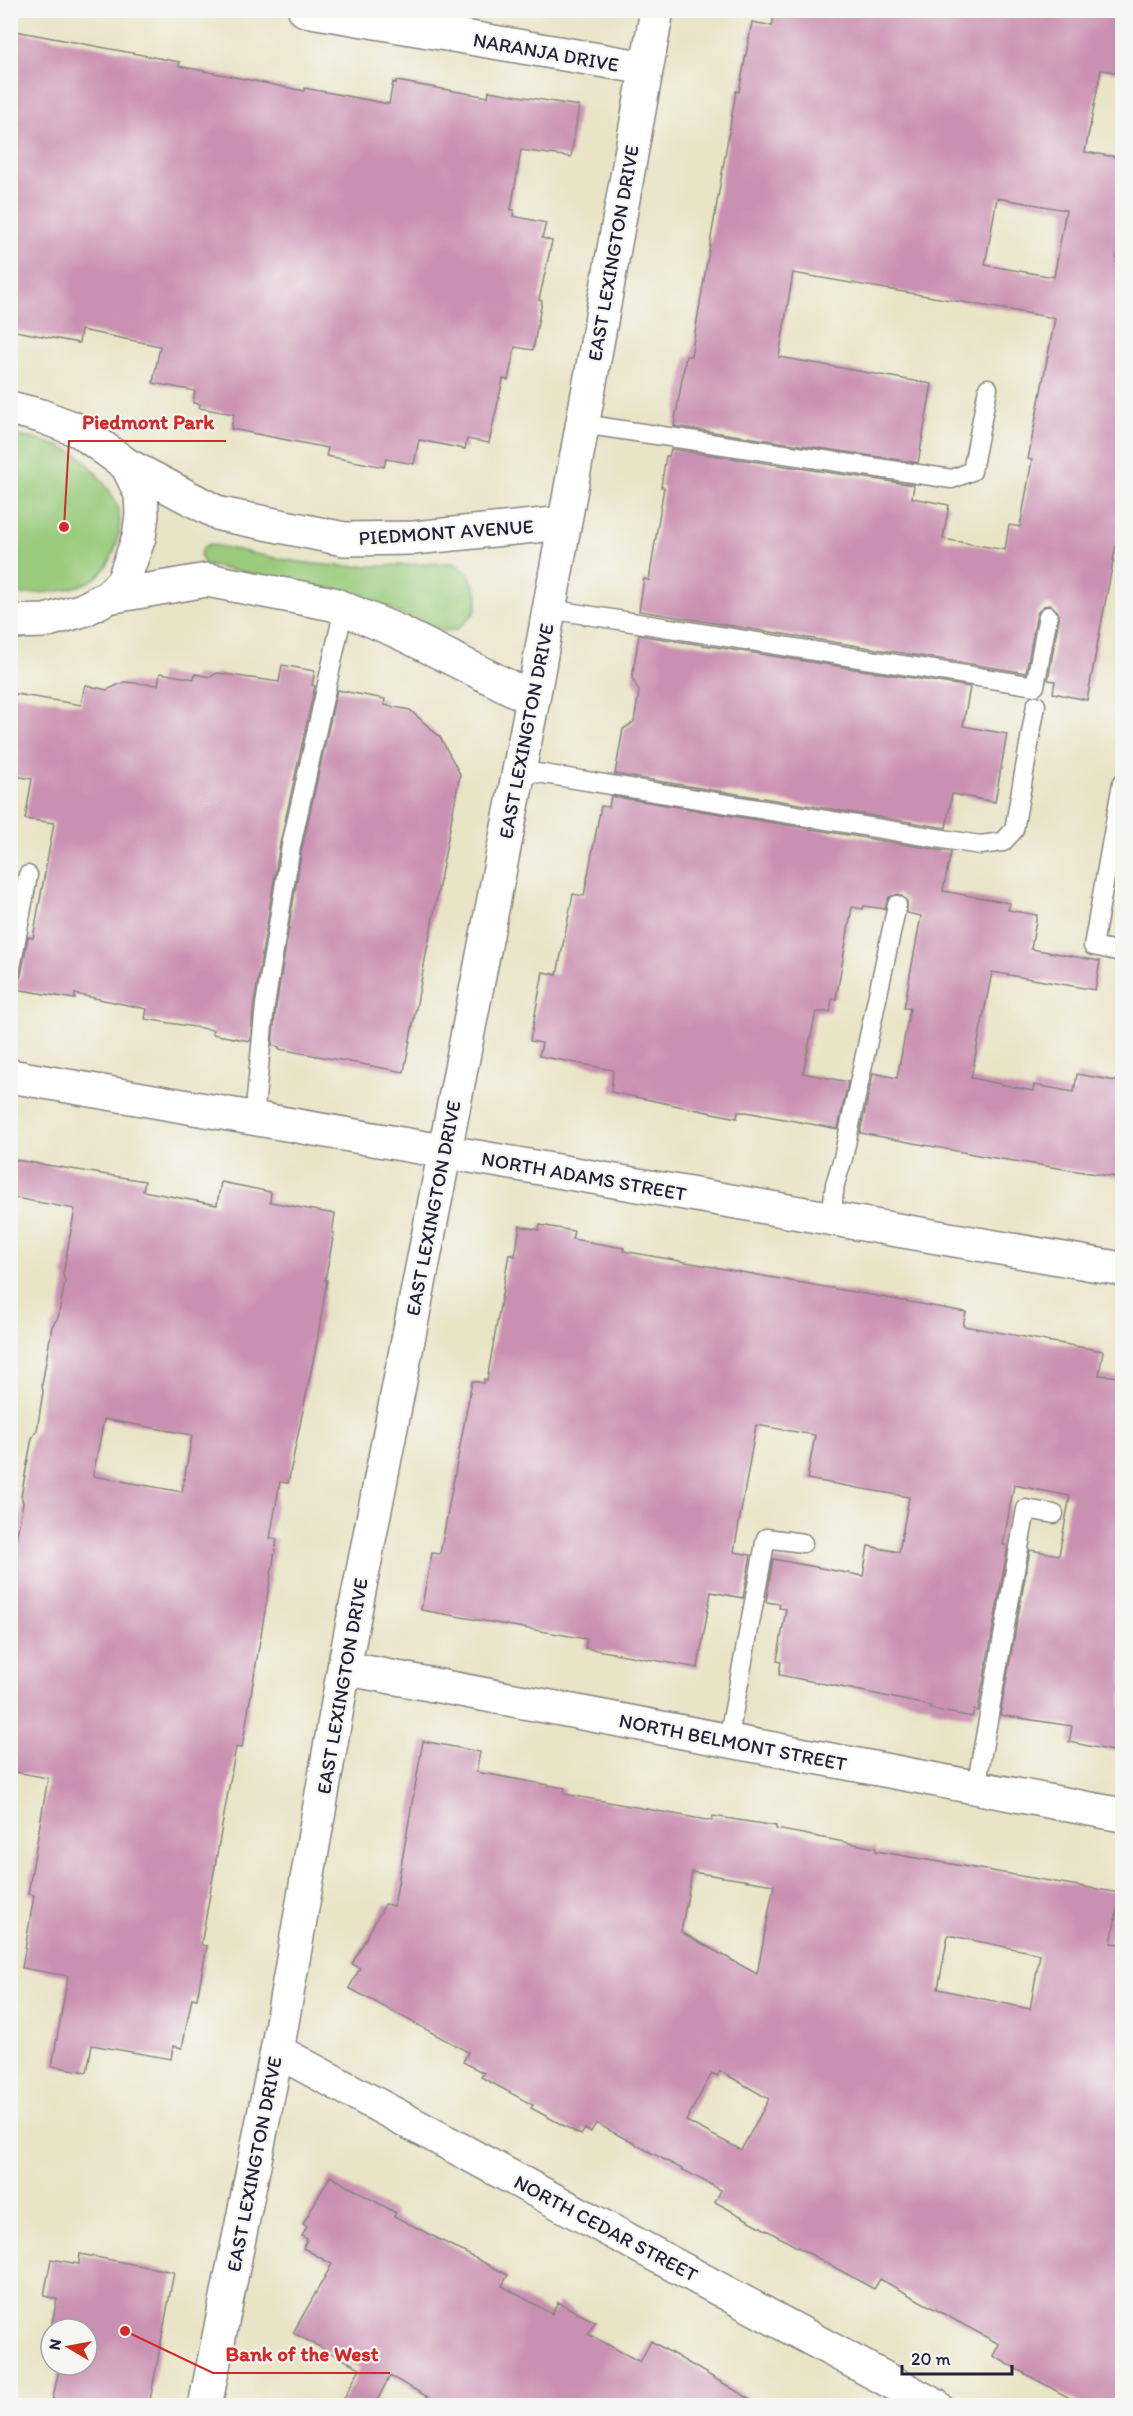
<svg xmlns="http://www.w3.org/2000/svg" width="1133" height="2416" font-family="Itim,sans-serif">
  <rect width="100%" height="100%" fill="#f6f6f2"/>
  <filter id="ink" filterUnits="userSpaceOnUse"><feTurbulence type="fractalNoise" baseFrequency=".0167" numOctaves="2"/><feDisplacementMap in="SourceGraphic" scale="12" xChannelSelector="R" yChannelSelector="G"/><feConvolveMatrix kernelMatrix="1 2 1 2 8 2 1 2 1" color-interpolation-filters="sRGB"/></filter>
  <filter id="wash" filterUnits="userSpaceOnUse"><feTurbulence type="fractalNoise" baseFrequency=".008" numOctaves="4" result="noise"/><feDisplacementMap in="SourceGraphic" scale="24" xChannelSelector="R" yChannelSelector="G"/><feGaussianBlur stdDeviation="1.35" result="paint"/><feColorMatrix in="noise" values="0 0 0 0 0 0 0 0 0 0 0 0 0 0 0 0 0 1.4 0 .05"/><feComposite in="paint" operator="in"/></filter>
  <g filter="url(#wash)">
    <rect width="100%" height="100%" fill="#e9e4c6"/>
    <path fill="#9acb7b" stroke="#5e765b" stroke-width="1.5" d="M11,435C34,438 55,443 76,454C89,462 117,497 119,512C122,532 115,557 102,572C84,593 35,594 11,594Z
      M210,544C252,553 295,564 338,566C377,568 416,563 455,563L469,575L478,596L475,612L456,630L439,631L379,604L332,589L205,565L200,554L203,548Z"/>
    <g id="blocks">
      <path fill="#ca90b1" fill-rule="evenodd" d="M775,10H1122V73L1101,70L1085,152L1122,158V227L1116,263H1122V513L1087,700L1053,693L1055,681L1048,680L1059,617L1058,612L1051,605L1044,606L1037,613L1026,673L639,611L644,579L649,580L664,487H661L666,456H669L671,449L914,485L912,498L949,505L943,539L1005,550L1009,525L1020,527L1032,460L1028,459L1055,318L793,273L779,357L932,384L918,463L674,426L686,356H691L736,91L739,92L752,22L772,26ZM997,198L1066,210L1054,277L985,265Z
        M10,30L180,62L179,66L304,91L305,88L389,104L393,82L396,83V81L488,97L489,91L579,106L571,157L521,150L511,210H514L513,216L546,223L542,238L552,241L539,300L542,301L533,350L515,347L508,380L503,379L489,443L467,439L465,449L419,440L414,464L386,459L384,467L326,456L328,448L231,429L234,414L199,408L200,404L193,403L195,391L153,383L160,346L81,330L79,343L10,330Z
        M639,635L970,687L963,726L1007,734L995,802L952,794L946,828L615,774L623,729L634,722L639,691L632,678Z
        M282,665L315,671L312,685L315,686L280,844L254,1003L250,1041L212,1034L213,1030L145,1019L147,1009L75,994V999L10,988V984L18,981L21,976L28,937L33,938L54,823L25,819L32,779L10,775V693L81,705L85,685L107,690L124,682L158,685L160,673L194,679L195,674L210,677L217,673L279,682Z
        M337,690L385,699L384,705L410,710L440,737L460,774L404,1072L279,1049V1047L272,1045L276,1006L302,848Z
        M611,796L951,852L943,891L1010,903L1008,910L1037,915L1031,949L1100,961L1095,990L992,972L971,1078L1033,1091L1034,1085L1074,1092L1077,1074L1122,1082V1178L989,1157L860,1133L873,1073L897,1078L910,1008H904L921,916L907,913V901L899,894L889,897L885,909L864,906L863,909L852,907L836,999H832L830,1012H816L803,1073L848,1082L838,1129L746,1112H738L737,1118L611,1092L613,1070L539,1056L542,1043L530,1041L543,972L557,975L573,894L584,896L601,806L609,807Z
        M10,1159L145,1181L143,1191L217,1205L221,1182L271,1192L270,1202L335,1214L332,1233H334L325,1280H327L317,1342L288,1483L280,1482L270,1538L277,1539L242,1748L236,1747L201,1945L207,1946L197,1999L192,1998L182,2048L173,2046L171,2059L92,2045L87,2072L52,2066L68,1976L22,1968L34,1895L28,1894L48,1778L10,1771V1548L16,1540L23,1503L21,1496L32,1438L37,1430L43,1392L42,1385L52,1326L58,1318L65,1281L63,1274L75,1209L10,1197ZM104,1419L192,1435L182,1492L93,1476Z
        M540,1225L574,1231L572,1239L624,1248L623,1251L966,1312L963,1326L1103,1351L1099,1375L1122,1377V1753L1069,1742L1072,1726L1000,1715L1030,1550L1059,1555L1070,1496L1014,1485L1003,1545L1008,1546L978,1711L974,1710L972,1717L930,1709L931,1706L866,1692L779,1675L781,1662L777,1661L786,1609L779,1608L780,1604L766,1602L773,1559L863,1576L868,1546L899,1552L909,1497L807,1479L815,1435L756,1425L734,1552L751,1555L743,1598L711,1592L698,1668L585,1648L587,1639L421,1610L432,1553L440,1554L472,1381L484,1383V1379L487,1380L509,1254L515,1256L520,1226L539,1230Z
        M423,1741L480,1752L476,1772L565,1788L564,1794L712,1821L713,1816L776,1826V1829L876,1848V1851L1120,1893L1111,1943L1122,1944V2406H1084L993,2356L999,2344L880,2279L874,2289L715,2202L721,2190L596,2123L591,2132L585,2129L581,2135L531,2108L533,2105L481,2077L484,2073L463,2062L468,2052L349,1988L360,1968L352,1964L385,1904L394,1906ZM692,1872L774,1885L757,1974L681,1932ZM948,1935L1040,1954L1030,2009L938,1989ZM720,2071L769,2099L741,2150L686,2121L712,2073L717,2076Z
        M330,2176L396,2213L394,2216L508,2275L502,2286L552,2314L558,2302L595,2322L588,2334L640,2362L651,2341L762,2406H444L390,2376L374,2406H340L360,2368L293,2333L332,2264L303,2248L307,2239L302,2236L307,2227L303,2224Z
        M80,2254L174,2272L149,2406H68L52,2402L60,2365H87V2329H66L67,2327L52,2324L57,2299L44,2296L51,2259L79,2264Z"/>
    </g>
  </g>
  <g filter="url(#ink)">
    <use href="#blocks" fill-opacity="0" stroke="#868380" stroke-width="1.5"/>
    <g fill="none" stroke-linecap="round" stroke-linejoin="round">
      <g stroke="#868380" stroke-width="21">
        <path id="lane" d="M582,424L952,479L972,471L988,388
          M549,609L1035,686L1048,616
          M519,770L980,845L1003,842L1014,830L1036,705
          M1122,783L1093,946L1122,952
          M10,973L28,875
          M254,1119L265,1005L291,846L344,608
          M831,1219L835,1184L843,1158L897,905
          M728,1741L766,1538L803,1543
          M976,1787L1026,1509L1054,1514"/>
      </g>
      <g stroke="#868380" stroke-width="36">
        <path id="street" d="M305,10L646,68
          M10,408L41,416L80,431L127,465L220,514L344,539L414,538L564,523
          M108,597L123,582L139,537L142,515L141,494L127,465
          M10,622L45,621L83,610L108,597L207,580L333,604L399,632L533,699
          M10,1076L1122,1269
          M344,1668L1122,1815
          M277,2051L936,2406
          M205,2406L277,2051L344,1668L533,699L657,10"/>
      </g>
      <use href="#lane" stroke="#fff" stroke-width="18"/>
      <use href="#street" stroke="#fff" stroke-width="33"/>
    </g>
  </g>
  <g text-anchor="middle" stroke-width="4.5" stroke-linejoin="round" paint-order="stroke">
    <g font-size="20" fill="#22223b" stroke="#f6f6f2">
      <text transform="translate(546 52) rotate(10)" y="7">NARANJA DRIVE</text>
      <text transform="translate(613 253) rotate(-80)" y="7">EAST LEXINGTON DRIVE</text>
      <text transform="translate(446 532) rotate(-4)" y="7">PIEDMONT AVENUE</text>
      <text transform="translate(526 731) rotate(-79)" y="7">EAST LEXINGTON DRIVE</text>
      <text transform="translate(584 1176) rotate(10)" y="7">NORTH ADAMS STREET</text>
      <text transform="translate(433 1208) rotate(-79)" y="7">EAST LEXINGTON DRIVE</text>
      <text transform="translate(342 1686) rotate(-80)" y="7">EAST LEXINGTON DRIVE</text>
      <text transform="translate(733 1742) rotate(11)" y="7">NORTH BELMONT STREET</text>
      <text transform="translate(254 2164) rotate(-79)" y="7">EAST LEXINGTON DRIVE</text>
      <text transform="translate(606 2228) rotate(28)" y="7">NORTH CEDAR STREET</text>
    </g>
  </g>
  <path fill="none" stroke="#d62828" stroke-width="2" d="M64 527L69 441H226M125 2331L213 2373H390"/>
  <g fill="#d62828" stroke="#f6f6f2" stroke-width="2">
    <circle cx="64" cy="527" r="6"/>
    <circle cx="125" cy="2331" r="6"/>
  </g>
  <g font-size="21" text-anchor="middle" font-weight="bold" fill="#d62828" stroke="#f6f6f2" stroke-width="4.5" stroke-linejoin="round" paint-order="stroke">
    <text x="148" y="429">Piedmont Park</text>
    <text x="302" y="2361">Bank of the West</text>
  </g>
  <rect width="1133" height="2416" fill="none" stroke="#f6f6f2" stroke-width="36"/>
  <g transform="translate(69 2347) rotate(280)"><circle r="28" fill="#f6f6f2" stroke="#a1a1a9" stroke-width="1.5"/>
  <path d="M0-4.5L10 22L0 15L-10 22Z" fill="#c8321e"/>
  <text y="-9" font-size="16" font-weight="bold" text-anchor="middle" fill="#22223b">N</text>
  </g>
  <path d="M902 2365v9h110v-9" fill="none" stroke="#22223b" stroke-width="3"/>
  <text x="911" y="2365" font-size="18" fill="#22223b" stroke="#f6f6f2" stroke-width="4.5" paint-order="stroke">20 m</text>
</svg>
